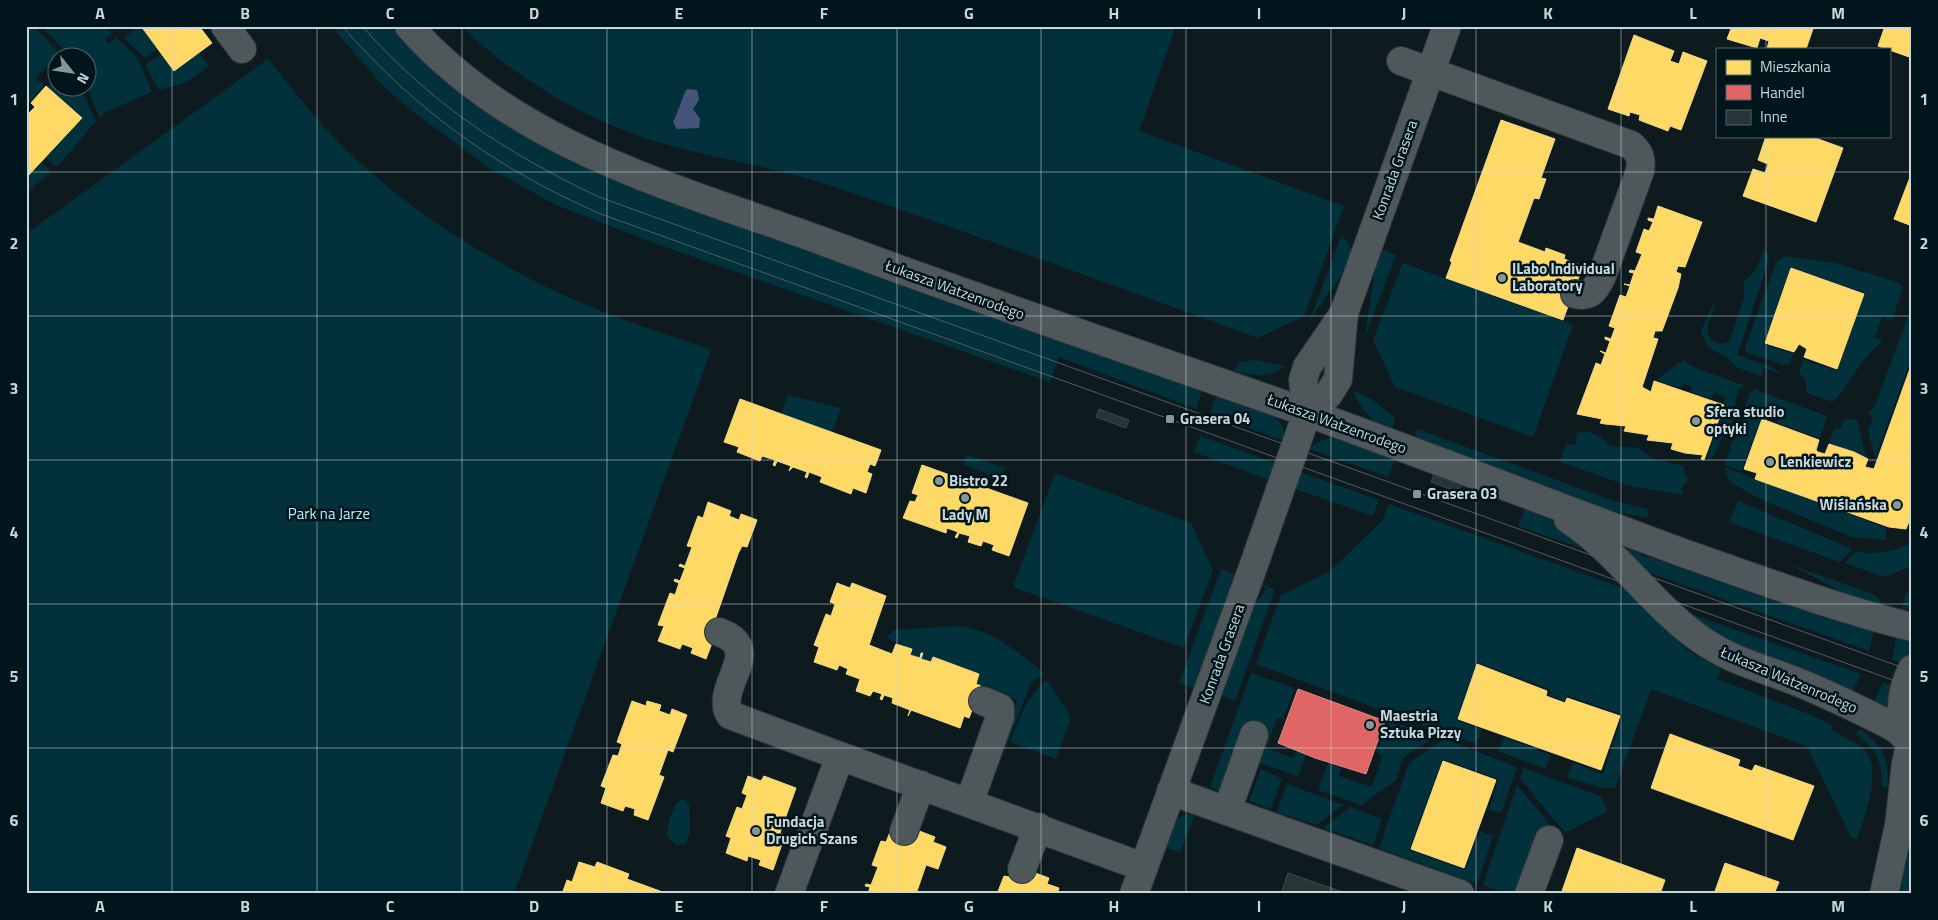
<svg xmlns="http://www.w3.org/2000/svg" width="1938" height="920" font-family="'Titillium Web',sans-serif">
  <rect width="100%" height="100%" fill="#0e1b1e"/>
  <path fill="#02313c" d="M26,26H34L62,57L58,58V88H80L96,121L57,167L46,158L82,118L48,87L57,76L46,67L35,78L44,85L30,102H26Z
    M42,26H104L112,34L105,39L108,44L116,38L138,59L152,92L106,112L100,118L87,88L88,58L70,57Z
    M139,26H141L158,49L145,58L124,38Z
    M331,26H389C437,76 495,122 557,154C581,167 606,176 631,186L1202,391L1196,409L1059,357L1050,382L654,243L556,205L489,168L412,111L383,86Z
    M461,26H1176L1139,131L1344,206L1304,316L1258,338C1115,286 973,234 829,185C769,165 705,158 645,138C577,115 513,76 461,26Z
    M199,53L209,66L185,83L159,90L145,64L161,54L174,71Z
    M268,59C297,95 326,132 360,163C414,212 477,252 542,285C596,312 655,330 711,350L514,894H26V234Z
    M42,163L51,171L26,194V178Z
    M1341,236C1349,240 1353,250 1350,260C1346,272 1318,307 1310,320Z
    M1378,248L1396,255L1365,337Z
    M1763,248L1768,253L1769,259L1737,355L1769,366L1784,375L1764,368L1761,376L1736,367L1727,356L1725,357L1707,346L1701,331L1715,300C1716,317 1695,332 1719,344L1729,342L1744,298V282C1755,273 1762,260 1763,248Z
    M1784,256L1835,263L1897,282L1903,287L1892,320L1882,317L1875,337L1883,341C1861,357 1852,382 1833,402L1807,393L1806,381L1799,372L1803,360L1837,371L1865,293L1791,267L1763,344L1793,354L1790,364L1784,365L1746,352L1745,348L1776,263Z
    M1403,263L1573,325L1533,437L1395,387L1373,340Z
    M1912,305V357L1875,458L1868,430L1873,420L1868,413L1875,406Z
    M1255,360L1286,366C1268,378 1253,377 1233,370L1241,362Z
    M1683,360L1695,368L1743,385L1742,389L1739,388L1734,408L1737,409L1730,428L1728,427L1711,460L1707,458L1726,404L1723,402L1725,397L1714,392L1712,399L1691,392L1692,387L1683,383L1680,388L1656,380Z
    M1754,389L1827,416L1820,438L1777,423L1779,418L1764,412L1741,471L1725,465L1733,439H1735L1737,431L1740,432L1742,420H1745L1747,413L1744,412L1746,407L1745,406L1750,392L1752,393Z
    M1353,391L1370,398L1395,418L1392,431C1373,422 1361,411 1353,391Z
    M788,395L841,408L832,432L781,414Z
    M1216,396C1236,402 1291,410 1284,441L1210,414Z
    M1857,419L1866,457L1829,443L1834,429H1840L1844,420Z
    M1417,429L1614,501L1647,509L1649,518L1611,511L1414,439Z
    M1586,431L1601,437L1611,446L1638,448L1652,458L1683,466L1688,480L1681,489L1684,491L1682,495L1626,485L1560,462L1566,444L1576,445L1577,433Z
    M1200,436L1278,464L1272,481L1194,452Z
    M1330,438H1342L1395,460L1388,477L1309,449L1318,442Z
    M967,455L1005,468L1001,479L964,465Z
    M1724,467L1886,528V540L1852,537L1760,499L1730,482Z
    M1299,472L1379,500L1373,516L1293,488Z
    M1055,473L1191,523L1213,570L1184,648L1013,587Z
    M1738,501L1852,549L1840,562L1729,522Z
    M1389,504L1631,591L1688,651L1721,669L1717,679L1809,714L1833,726L1832,730C1842,736 1853,741 1862,748C1885,767 1864,816 1857,840L1851,837L1807,746L1651,689L1615,788H1602L1567,777L1573,763L1603,774L1623,715L1567,695L1564,701L1549,695L1551,690L1477,662L1456,720L1482,730L1476,744L1444,732L1436,734L1428,730V727L1256,664L1281,595L1329,572L1382,521Z
    M1525,509L1556,522L1592,552L1518,526Z
    M1912,543V566L1884,577L1845,563L1856,551C1875,556 1894,551 1912,543Z
    M1615,544L1641,553V556L1649,557L1816,615L1874,631L1869,651L1639,569Z
    M1791,565L1873,594L1880,600L1881,604L1844,596V593Z
    M1221,569L1238,575L1196,689L1179,683Z
    M1260,583L1275,589L1235,701L1217,694L1253,607L1267,588L1259,585Z
    M1912,589V610L1902,609L1905,596Z
    M1676,609L1861,674L1852,692L1718,636Z
    M954,626C992,628 1016,651 1044,673L1031,683L997,770L991,771L1017,700L976,684L979,674L933,657L931,662L921,659V653L920,658L910,655L912,649L886,638L894,630Z
    M1897,634L1912,637V652L1903,664L1892,660Z
    M1251,673L1295,688L1283,719L1277,718L1266,748L1293,758L1296,751L1306,755L1298,776L1257,762L1267,735L1243,726L1221,791L1210,787Z
    M1045,681L1048,682L1068,712L1070,720L1056,759L1010,742C1020,716 1025,701 1045,681Z
    M1883,682L1896,688L1891,717L1873,705Z
    M1388,722L1409,727L1431,739L1403,758L1396,780L1361,805L1318,790L1328,763L1341,768L1339,776L1372,787L1382,757L1376,752Z
    M1860,729C1884,746 1888,758 1888,787H1882C1882,759 1877,751 1856,734Z
    M1504,737L1551,755L1545,769L1498,751Z
    M1444,739L1517,767L1501,813L1489,810L1499,779L1442,759L1409,850L1465,870L1480,831L1493,836L1477,884L1379,848L1409,763Z
    M1523,768L1600,796L1607,808L1606,812L1565,833L1520,778Z
    M1261,769L1282,779L1271,809L1249,801Z
    M1287,784L1343,805L1316,825L1277,812Z
    M1517,785L1562,839L1539,832L1515,894H1507L1483,885Z
    M683,799L689,804L690,834L686,843L677,845L667,837C667,827 672,802 683,799Z
    M1351,807L1382,819L1373,845L1323,828Z
    M1912,810V894H1897Z
    M1195,814L1180,852L1164,847C1170,829 1173,813 1195,814Z"/>
  <path fill="#46547b" d="M687,89L697,90L699,100L693,109L700,119L699,128L677,129L673,122C679,111 681,99 687,89Z"/>
  <path fill="#ffd966" stroke="#efd889" d="M141,26H199L212,43L174,71Z
    M1732,26H1814L1806,49H1767L1769,41L1760,38L1757,48L1727,39Z
    M1885,26H1912V58L1878,46Z
    M1634,35L1674,51L1670,61L1679,64L1683,52L1707,61L1681,130L1670,126L1668,131L1639,120L1640,115L1630,112L1629,116L1608,109Z
    M46,86L82,118L26,178V116L35,107L31,103Z
    M1501,120L1555,139L1541,178L1546,179L1539,199L1534,198L1518,242L1545,252L1546,248L1565,255L1564,259L1583,266L1563,320L1446,278L1452,262L1450,261Z
    M1766,136H1810L1843,148L1816,222L1743,196L1753,169L1765,173L1768,164L1758,160Z
    M1912,172V226L1894,219Z
    M1658,206L1702,222L1685,267L1678,266L1676,272L1681,274L1678,288L1662,331H1655L1653,338L1658,339L1642,387L1651,392L1654,381L1724,405L1704,460L1701,459L1703,455L1685,453L1671,449L1673,443L1647,440L1649,435L1624,431L1626,426L1605,424L1600,423L1602,419L1577,414L1596,363L1601,365L1605,354L1600,351L1606,353L1610,341L1605,339V337L1611,339L1615,328L1609,326L1620,295L1626,297L1630,286L1624,284L1630,285L1634,273L1629,272L1630,270L1635,271L1642,254L1636,252L1644,229L1649,231L1653,222L1648,220V218L1654,219Z
    M1791,268L1864,294L1837,369L1804,357L1807,349L1799,344L1794,352L1765,343Z
    M1912,363V514L1906,529L1889,527L1755,479L1757,473L1744,469L1762,419L1819,440L1816,450L1818,452L1825,454L1829,444L1854,452L1868,459L1865,467L1874,469Z
    M740,399L881,450L875,466L870,464L867,472L872,474L866,493L853,488L851,494L820,482L822,477L809,472L807,478L805,477L807,472L793,467L789,471L791,466L777,461L775,466L773,465L775,460L762,456L760,461L737,452L739,447L724,442Z
    M922,465L1028,503L1009,556L992,550L994,545L983,541L981,546L968,542L970,536L959,533L957,538L955,537L958,532L947,528L946,533L903,518L910,501L915,502L918,495L912,493Z
    M708,502L731,511L729,516L739,520L741,514L757,520L747,547L742,546L738,554L715,620L720,622L706,659L691,653L693,648L682,644L680,649L658,641L664,626L658,625L670,593L675,595L679,583L674,581L675,579L680,581L685,568L679,566L680,564L685,566L692,547L687,546L698,516L703,518Z
    M837,583L850,588L852,583L886,596L869,645L892,654L896,644L912,649L910,655L920,658L921,653H923L921,659L931,662L933,657L979,674L976,684L981,686L969,718L964,716L960,728L911,710L908,716L910,710L892,703L893,698L884,695L882,700L880,699L882,694L873,691L870,696L856,691L860,679L846,674L848,669L839,665L837,670L814,662L819,647L814,645L826,614L831,616L835,604L830,602Z
    M1477,664L1547,691L1546,696L1565,703L1567,698L1620,716L1601,770L1458,719Z
    M632,701L646,706L647,701L661,705L659,711L670,715L672,709L687,715L673,752L668,750L659,775L664,777L648,820L634,815L635,809L625,806L623,811L601,803L606,788L601,786L613,755L618,756L622,744L617,742Z
    M1670,734L1740,760L1738,766L1752,771L1755,765L1814,786L1793,840L1651,788Z
    M1443,761L1496,780L1464,868L1411,849Z
    M748,776L761,781L764,776L796,788L780,833L785,835L773,870L759,865L761,860L748,856L747,861L726,853L731,838L726,836L737,807L742,809L747,795L742,793Z
    M892,827L914,829L935,837L933,842L946,847L938,869L926,865L916,894H868L870,887L865,886L866,884L871,885L878,867L872,865L881,841L886,842Z
    M1577,848L1665,880L1660,894H1561Z
    M579,862L595,867L597,862L629,874L627,879L668,894H562L567,880L572,882Z
    M1725,863L1779,882L1774,894H1714Z
    M1013,865L1049,878L1047,884L1059,888L1057,894H997L1004,876L1009,877Z"/>
  <path fill="#e06666" stroke="#d98889" d="M1298,689L1385,721L1366,774L1315,758L1278,743Z"/>
  <path fill="#283537" stroke="#3e494a" d="M1099,409L1129,420L1126,428L1096,417Z
    M1434,475L1461,485L1458,492L1431,482Z
    M1288,873L1334,889L1349,894H1281Z"/>
  <g fill="none" stroke-linecap="round" stroke-linejoin="round">
    <g stroke="#2c3536" stroke-width="30">
      <path id="minor" d="M225,26L242,49
        M1401,61L1631,145C1640,153 1642,159 1640,171L1602,276C1596,289 1590,298 1575,294
        M1307,413L1328,395L1338,379L1344,313L1447,26
        M719,632C767,649 713,687 730,715L840,756
        M1171,791L1460,894
        M969,803L1000,717V708L983,701
        M1227,811L1254,735
        M904,831L921,785
        M1022,869L1038,827
        M789,894L840,756L1143,867
        M1134,894L1252,570L1307,413L1303,380L1307,367L1344,313
        M1529,894L1549,840"/>
    </g>
    <g stroke="#2c3536" stroke-width="30">
      <path id="tertiary" d="M409,26C515,147 680,189 825,242C986,302 1149,357 1311,414C1436,459 1561,508 1686,554C1761,580 1835,608 1912,627
        M1568,519C1620,553 1654,609 1706,643C1735,662 1768,670 1800,683C1829,695 1858,709 1886,723L1898,730L1911,743
        M1912,669C1900,693 1897,721 1912,744
        M1884,894L1899,825L1906,763L1911,743"/>
    </g>
    <use href="#minor" stroke="#4e575a" stroke-width="28"/>
    <use href="#tertiary" stroke="#4e575a" stroke-width="28"/>
    <path stroke="#535c5f" stroke-width="1" d="M342,26C416,111 499,170 601,214L1912,687
      M362,26C431,104 506,153 599,197L1912,671"/>
  </g>
  <path fill="none" stroke="#c9d7db" stroke-width="1" stroke-opacity="0.55" d="M172,26V894M317,26V894M462,26V894M607,26V894M752,26V894M897,26V894M1041,26V894M1186,26V894M1331,26V894M1476,26V894M1621,26V894M1766,26V49M1766,136V894M26,172H1912M26,316H1912M26,460H1912M26,604H1912M26,748H1912"/>
  <g fill="#889599" stroke="#01161c" stroke-width="2">
    <circle cx="1502" cy="278" r="5"/>
    <rect x="1165" y="414" width="10" height="10" rx="2.5"/>
    <circle cx="1696" cy="421" r="5"/>
    <circle cx="1770" cy="462" r="5"/>
    <circle cx="939" cy="481" r="5"/>
    <rect x="1412" y="489" width="10" height="10" rx="2.5"/>
    <circle cx="965" cy="498" r="5"/>
    <circle cx="1897" cy="505" r="5"/>
    <circle cx="1370" cy="725" r="5"/>
    <circle cx="756" cy="831" r="5"/>
  </g>
  <g text-anchor="middle" stroke-width="5" stroke-linejoin="round" paint-order="stroke">
    <g font-size="15" fill="#c9d7db" stroke="#01161c">
      <text transform="translate(1395 170) rotate(-70)" y="5">Konrada Grasera</text>
      <text transform="translate(955 290) rotate(20)" y="5">Łukasza Watzenrodego</text>
      <text transform="translate(1337 424) rotate(20)" y="5">Łukasza Watzenrodego</text>
      <text transform="translate(1222 654) rotate(-70)" y="5">Konrada Grasera</text>
      <text transform="translate(1789 680) rotate(23)" y="5">Łukasza Watzenrodego</text>
    </g>
    <g font-size="15" font-weight="bold" fill="#c9d7db" stroke="#01161c" text-anchor="start">
      <text x="1512" y="274">ILabo Individual<tspan x="1512" dy="17">Laboratory</tspan></text>
      <text x="1706" y="417">Sfera studio<tspan x="1706" dy="17">optyki</tspan></text>
      <text x="1180" y="424">Grasera 04</text>
      <text x="1780" y="467">Lenkiewicz</text>
      <text x="949" y="486">Bistro 22</text>
      <text x="1427" y="499">Grasera 03</text>
      <text x="1887" y="510" text-anchor="end">Wiślańska</text>
      <text x="965" y="520" text-anchor="middle">Lady M</text>
      <text x="1380" y="721">Maestria<tspan x="1380" dy="17">Sztuka Pizzy</tspan></text>
      <text x="766" y="827">Fundacja<tspan x="766" dy="17">Drugich Szans</tspan></text>
    </g>
    <g font-size="15" fill="#b5edfd" stroke="#01161c">
      <text x="329" y="519">Park na Jarze</text>
    </g>
  </g>
  <rect width="1938" height="920" fill="none" stroke="#01161c" stroke-width="55"/>
  <rect x="1716" y="48" width="175" height="90" fill="#01161c" stroke="#516368"/>
  <rect x="1726" y="60" width="25" height="15" fill="#ffd966" stroke="#516368"/>
  <text x="1760" y="72" font-size="15" fill="#c9d7db">Mieszkania</text>
  <rect x="1726" y="85" width="25" height="15" fill="#e06666" stroke="#516368"/>
  <text x="1760" y="98" font-size="15" fill="#c9d7db">Handel</text>
  <rect x="1726" y="110" width="25" height="15" fill="#283537" stroke="#516368"/>
  <text x="1760" y="122" font-size="15" fill="#c9d7db">Inne</text>
  <g transform="translate(72 72) rotate(120)"><circle r="24" fill="#01161c" stroke="#516368"/>
  <path d="M0-4L9 19L0 12L-9 19Z" fill="#889599"/>
  <text y="-8" font-size="14" font-weight="bold" text-anchor="middle" fill="#c9d7db">N</text>
  </g>
  <rect x="28" y="28" width="1882" height="864" fill="none" stroke="#c9d7db" stroke-width="2"/>
  <g font-size="16" text-anchor="middle" font-weight="bold" fill="#c9d7db">
    <text x="100" y="19">A</text>
    <text x="245" y="19">B</text>
    <text x="390" y="19">C</text>
    <text x="534" y="19">D</text>
    <text x="679" y="19">E</text>
    <text x="824" y="19">F</text>
    <text x="969" y="19">G</text>
    <text x="1114" y="19">H</text>
    <text x="1259" y="19">I</text>
    <text x="1404" y="19">J</text>
    <text x="1548" y="19">K</text>
    <text x="1693" y="19">L</text>
    <text x="1838" y="19">M</text>
    <text x="14" y="105">1</text>
    <text x="1924" y="105">1</text>
    <text x="14" y="249">2</text>
    <text x="1924" y="249">2</text>
    <text x="14" y="394">3</text>
    <text x="1924" y="394">3</text>
    <text x="14" y="538">4</text>
    <text x="1924" y="538">4</text>
    <text x="14" y="682">5</text>
    <text x="1924" y="682">5</text>
    <text x="14" y="826">6</text>
    <text x="1924" y="826">6</text>
    <text x="100" y="912">A</text>
    <text x="245" y="912">B</text>
    <text x="390" y="912">C</text>
    <text x="534" y="912">D</text>
    <text x="679" y="912">E</text>
    <text x="824" y="912">F</text>
    <text x="969" y="912">G</text>
    <text x="1114" y="912">H</text>
    <text x="1259" y="912">I</text>
    <text x="1404" y="912">J</text>
    <text x="1548" y="912">K</text>
    <text x="1693" y="912">L</text>
    <text x="1838" y="912">M</text>
  </g>
</svg>
